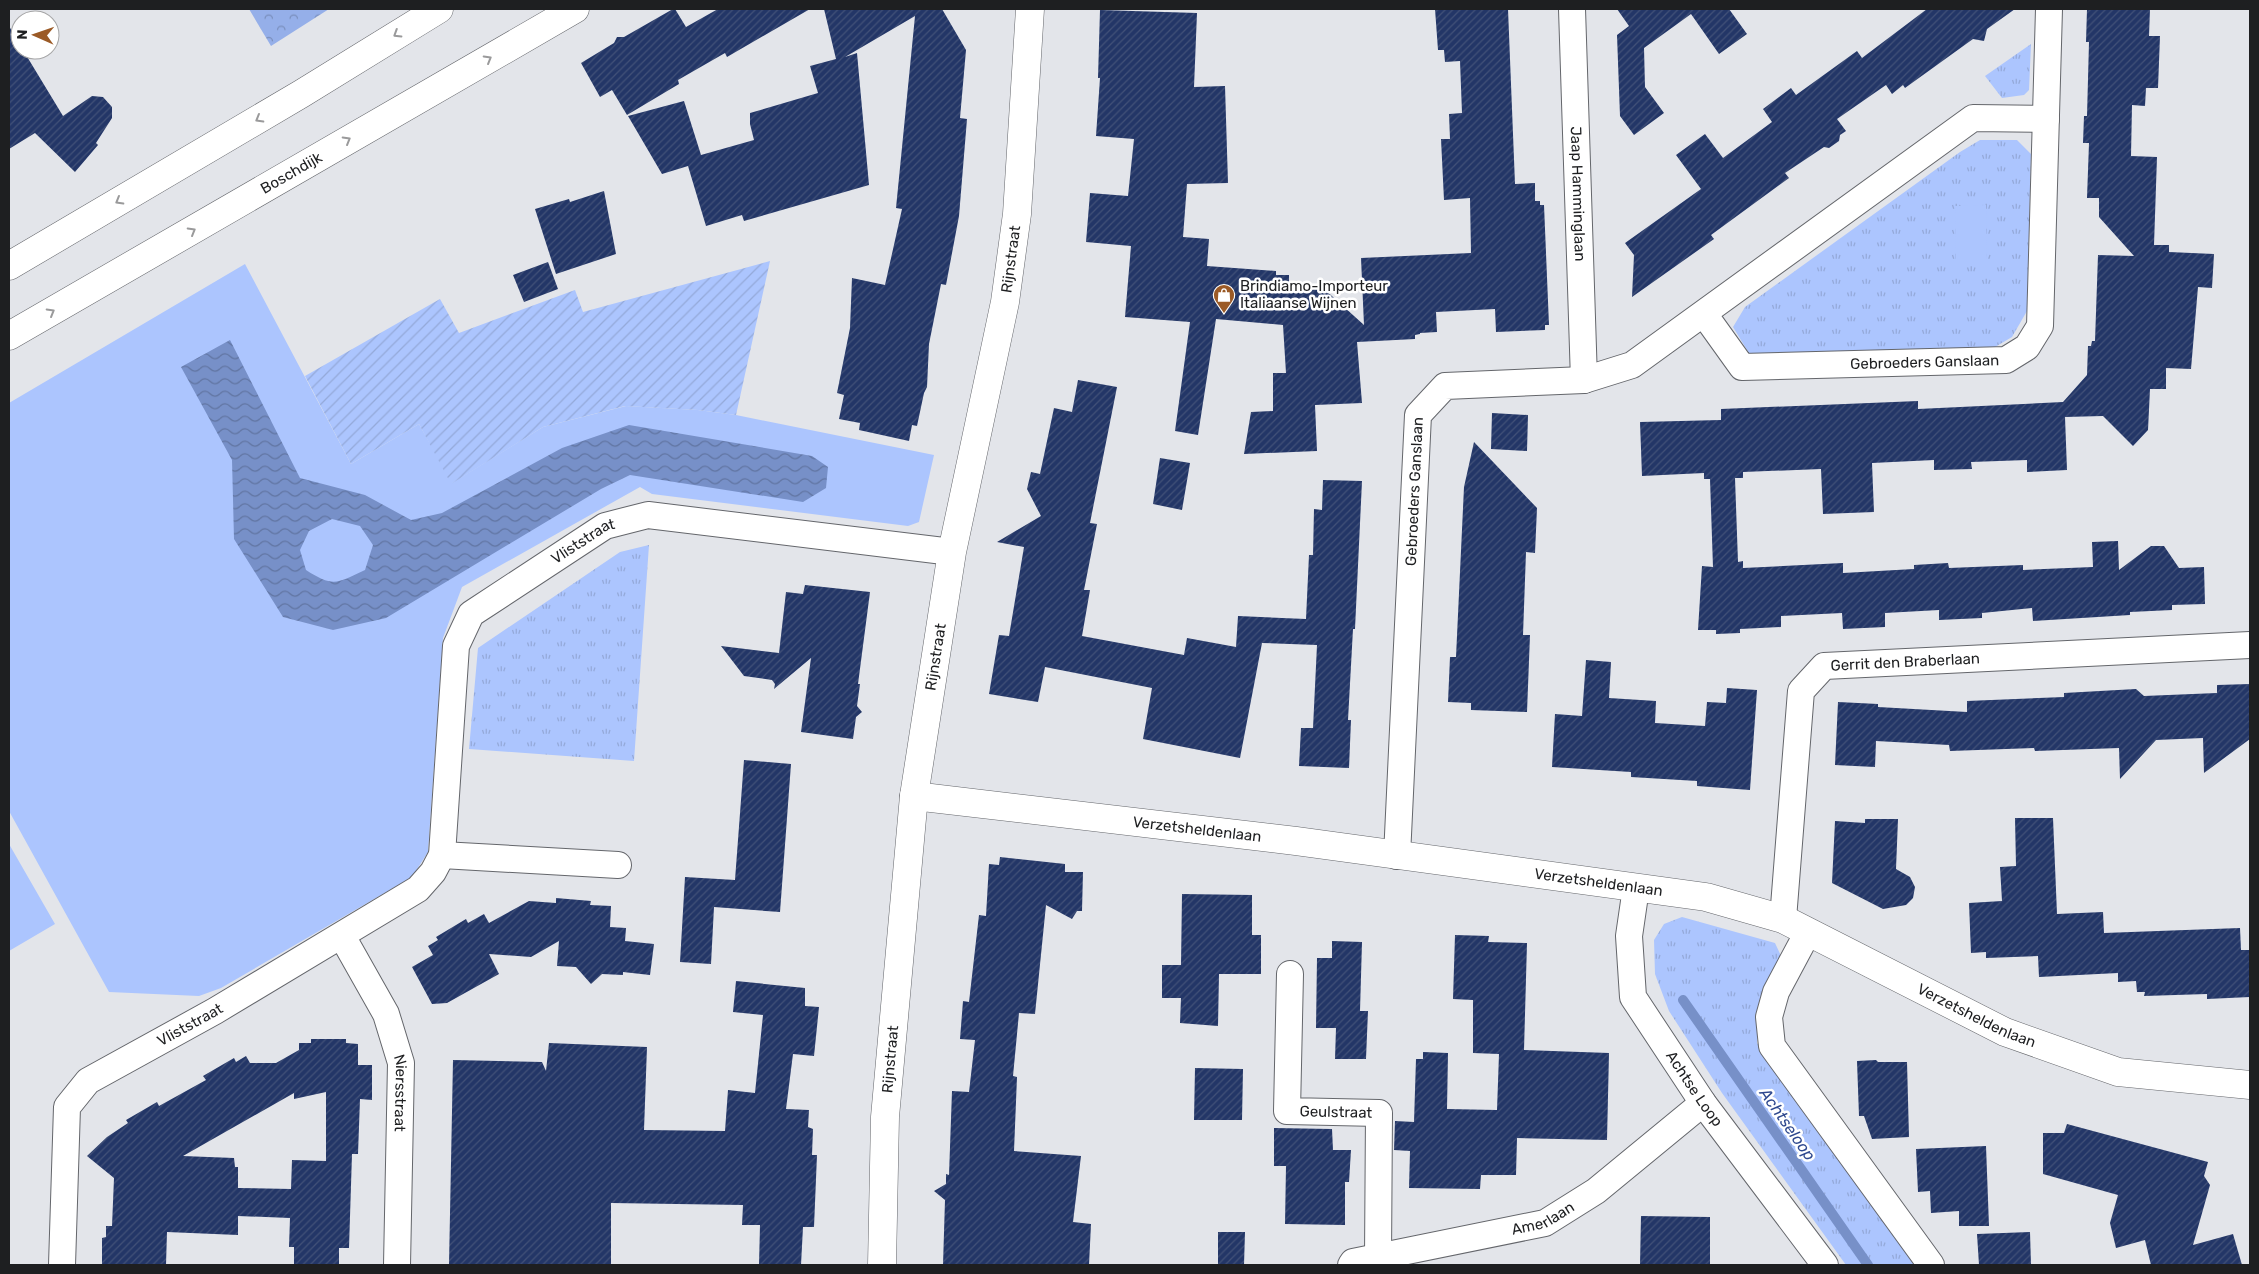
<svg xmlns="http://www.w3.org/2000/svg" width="2259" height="1274" font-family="Rubik,sans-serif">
  <defs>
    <pattern id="grass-tufts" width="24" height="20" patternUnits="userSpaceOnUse" patternTransform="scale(1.25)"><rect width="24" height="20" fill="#acc5fe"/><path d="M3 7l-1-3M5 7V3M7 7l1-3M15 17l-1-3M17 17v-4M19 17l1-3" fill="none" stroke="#94a9d9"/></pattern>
    <pattern id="forest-crowns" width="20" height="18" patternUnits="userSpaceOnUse" patternTransform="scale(1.25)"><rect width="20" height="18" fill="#95afe9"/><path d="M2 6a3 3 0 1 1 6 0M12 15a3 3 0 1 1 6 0" fill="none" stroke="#798ebc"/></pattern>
    <pattern id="garden-furrows" width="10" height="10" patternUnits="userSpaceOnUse" patternTransform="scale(1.25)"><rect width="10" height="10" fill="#acc5fe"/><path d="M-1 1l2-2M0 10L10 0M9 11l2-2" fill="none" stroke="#94a9d9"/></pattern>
    <pattern id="water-waves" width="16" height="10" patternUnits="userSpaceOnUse" patternTransform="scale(1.25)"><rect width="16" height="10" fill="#7790c8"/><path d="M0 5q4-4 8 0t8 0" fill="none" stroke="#6175a2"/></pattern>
    <pattern id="building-hatch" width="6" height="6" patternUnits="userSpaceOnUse" patternTransform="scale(1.25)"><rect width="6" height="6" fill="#233667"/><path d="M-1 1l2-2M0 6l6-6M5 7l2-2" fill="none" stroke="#425178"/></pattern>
  </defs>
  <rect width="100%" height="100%" fill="#e3e5ea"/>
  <path fill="url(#grass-tufts)" d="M2031,44L2029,90L2024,95L2002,98L1985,76Z
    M1980,140H2017L2031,154L2027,311L2012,337L1990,350L1750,355L1733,327L1745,307L1960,152Z
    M649,545L634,761L469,749L478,648L620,552Z
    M1682,917L1775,943L1782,958L1758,1014L1757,1043L1917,1265H1846L1722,1093L1669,1011L1655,974L1654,940L1664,924Z"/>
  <path fill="url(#forest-crowns)" d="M249,9H329L271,46Z"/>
  <path fill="#acc5fe" d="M1986,205L1987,260H1956L1955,206Z
    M245,264L351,464L419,424L452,483L543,427L626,406L698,410L736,415L934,455L919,522L908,526L652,494L640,487L462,587L443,638L428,852L412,877L221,988L199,996L109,992L9,811V403Z
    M9,844L55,924L9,951Z"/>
  <path fill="url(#garden-furrows)" d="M770,261L736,415L698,410L625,406L543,427L451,484L419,424L351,464L305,376L440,299L459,333L575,290L583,312Z"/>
  <path fill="url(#water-waves)" fill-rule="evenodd" d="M230,340L300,478L365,495L411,520L442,513L562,448L629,425L812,456L828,467L826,488L803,502L630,475L601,489L386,618L333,630L283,617L234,539L232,460L181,367ZM332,519L360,526L373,545L365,570C337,583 334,588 306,570L300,550L309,531Z"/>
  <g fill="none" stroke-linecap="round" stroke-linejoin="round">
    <path stroke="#7790c8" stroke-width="10" d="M1683,1000L1868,1265"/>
  </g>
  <path fill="url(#building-hatch)" fill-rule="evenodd" d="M673,9H675L686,27L718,9H810L727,57L725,53L678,80L679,84L627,115L612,90L600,97L581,63L614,43L617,37H624Z
    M824,9H942L966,50L960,118L967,119L959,216L946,285L941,284L929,344L927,387L924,393L917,426L912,425L909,441L859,430L860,423L839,419L844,395L837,393L850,328L852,278L885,285L902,209L896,208L915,16L845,57L857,53L869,185L744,221L742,215L706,226L688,166L662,174L628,116L684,101L701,155L754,140L750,124V113L818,93L810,66L836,59Z
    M1435,9H1508L1515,184L1535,183V201H1540V205H1544L1549,325H1545V330L1496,332L1495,309L1436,312L1437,332L1420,333V334L1415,335V339L1357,342L1362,403L1315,405L1317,451L1244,454L1251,412L1273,411V373H1286L1283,325L1216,319L1198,435L1175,431L1190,322L1125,317L1131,246L1086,242L1090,193L1128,196L1134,139L1096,136L1100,78H1098L1100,10L1197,13L1194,87L1225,86L1228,183L1187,184L1183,237L1209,239L1207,266L1276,271V275H1289V289L1323,288L1364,325L1361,258L1471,253L1470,198L1444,200L1441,139H1450L1449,114L1462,113L1460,61L1445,62L1444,50H1438Z
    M1617,9H1729L1747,34L1719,54L1691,14L1644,48L1645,87L1664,113L1634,135L1620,116L1617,35L1629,26Z
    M1927,9H2015L1987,29L1984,41L1973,39L1905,88L1903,85L1892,94L1886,85L1837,119L1846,131L1840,135L1839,141L1829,148L1824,147L1785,173L1789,178L1711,235L1714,239L1632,297L1634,255L1625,243L1701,189L1676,155L1705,134L1723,158L1772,122L1763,109L1791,88L1796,95L1857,51L1862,58Z
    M2087,9H2150L2149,36H2160L2158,88H2146L2145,106L2132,105L2131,156L2157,157L2154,245H2169V252L2214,254L2212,288L2198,287L2191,369L2166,368V389H2150L2148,430L2133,446L2103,416L2065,417L2067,470L2027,472V460L1971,462L1972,469L1934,470V460L1872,463L1874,512L1823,514L1821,469L1743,472V478H1735L1738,562L1743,561V568L1843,563V573L1914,569V565L1948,563L1949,568L2023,565V570L2093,567L2092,542L2118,541L2119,570L2151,546H2164L2179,568L2204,567L2205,604L2172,605V610L2130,612V615L2033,621L2032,608L1982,613V618L1939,620V610L1885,613V627L1843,629L1842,613L1781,616V627L1740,629V633L1716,634V630H1698L1702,566L1713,567L1710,479H1704V473L1642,476L1640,422L1721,420V409L1918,401V409L2063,402L2087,375L2088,346H2091L2092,341H2095L2098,255L2134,256L2099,217V198H2087L2089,143H2083L2084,116H2087L2089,42H2086Z
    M9,26L20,45V50H23L63,116L92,96L103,97L112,107V118L96,143L98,145L75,172L35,133L9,149Z
    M604,191L616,254L556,274L535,209L569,199L570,202Z
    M548,262L558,289L524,302L513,275Z
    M1078,380L1117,387L1090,523L1097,524L1084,590H1090L1082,636L1184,655L1187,638L1236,647L1238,616L1306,619L1309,555H1313L1314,509L1322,510L1323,480L1362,481L1355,629H1353L1348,720H1351L1349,768L1299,766L1301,728H1313L1317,645L1262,643L1240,758L1143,739L1152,688L1045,667L1038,702L989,694L999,635L1009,636L1024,547L997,542L1041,516L1027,489L1031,472L1040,474L1054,408L1072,412Z
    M1492,413L1528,415L1527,451L1491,449Z
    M1474,442L1537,508L1535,553L1526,552L1523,635H1530L1527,712L1471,710V703L1448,702L1450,657H1456L1464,487Z
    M1160,458L1190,463L1182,510L1153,504Z
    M805,585L870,592L858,684H860L857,706L862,712L856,717L853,739L801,732L811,658L774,689L775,684L772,680L744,676L721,646L779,653L786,592L803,594Z
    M1586,660L1611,662L1609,698L1656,701L1655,723L1705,726L1707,702L1726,703L1727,688L1757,690L1750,790L1697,786V781L1631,777V772L1552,767L1555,714L1582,716Z
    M2250,684V739L2204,773L2203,738L2156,740L2120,779L2119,748L2035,751L2034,748L1950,751L1949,745L1876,741L1875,767L1835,765L1838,702L1878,704V707L1967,712V701L2064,697V693L2136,689L2144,696L2217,693V685Z
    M744,760L791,764L780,912L714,907L711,964L680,962L685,877L735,880Z
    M2015,818H2053L2057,914L2103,912L2104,933L2240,928L2241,950H2250V997L2207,999V994L2144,996L2145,992H2137L2136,981L2118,982V973L2039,977L2038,956L1986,958V952L1971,953L1969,903L2002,901L2000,867L2016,866Z
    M1865,819H1898L1896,869L1910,877L1915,887L1913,898L1906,905L1883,909L1832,883L1835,821L1865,823Z
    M1000,857L1065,864V872H1083L1082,911H1077L1072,919L1046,905L1035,1014L1019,1013L1013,1076L1017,1077L1014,1151L1081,1156L1073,1222L1091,1224L1089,1265H943L945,1200L934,1191L946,1184V1174L949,1175L952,1091L969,1092L975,1040L960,1039L963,1001L969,1002L979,915L986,916L989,864L999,865Z
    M1182,894L1252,895V935H1261V974H1219L1218,1026L1180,1023L1181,998H1162V965H1181Z
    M556,898L591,901L590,905L611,906L610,927L626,928L625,941L654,944L650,975L623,972V975L602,974L591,984L576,967L557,966L559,941L531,957L489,954L499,974L447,1003L432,1004L412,967L433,955L428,946L438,940L436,937L466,919L468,923L484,914L489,923L529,901L556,903Z
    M1455,935L1489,936L1488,942L1527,943L1524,1050L1609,1053L1607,1140L1517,1138L1516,1175H1481L1480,1189L1409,1188L1410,1151L1394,1150L1395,1121L1414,1122L1416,1059H1423V1052L1448,1053L1447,1109L1497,1110L1499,1054L1473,1053V1000L1453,999Z
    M1332,941L1362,942L1360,1011H1368L1366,1059H1335L1336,1028H1316L1317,958H1332Z
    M736,981L805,988V1006L819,1007L814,1056L793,1054L786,1109L809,1110L808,1127L813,1129L812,1155H817L814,1227H803L801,1265H759L760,1225H742L743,1205L611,1203V1265H449L453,1060L542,1062L546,1071L549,1043L647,1047L644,1130L725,1131L728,1090L755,1093L763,1015L733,1012Z
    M311,1039H346V1043L358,1044V1065H372V1100L360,1099L358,1154H352L349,1248H339V1265H294V1247H289L290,1218L238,1216V1235L167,1232L166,1265H102V1238L106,1237V1226H112L114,1178L87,1156L107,1137L128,1123L126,1120L157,1102L159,1106L206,1080L203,1076L234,1058L236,1062L246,1056L250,1063H276L299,1050V1043H311ZM326,1092V1161L292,1160L291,1189L238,1188V1167H235L234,1158L183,1156L294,1093V1099Z
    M1876,1060L1878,1062H1907L1909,1137L1872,1139L1864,1116H1859L1857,1061Z
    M1195,1068L1243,1069L1242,1120H1194Z
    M2067,1124L2208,1162L2204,1176L2210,1185L2193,1245L2233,1234L2242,1265H2151L2145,1240L2116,1248L2110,1223L2118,1195L2043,1174V1133H2064Z
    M1274,1128L1332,1129L1333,1150H1351L1349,1182H1345V1225L1285,1224L1286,1166H1274Z
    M1986,1146L1989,1226H1959V1211L1931,1213L1930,1191L1918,1192L1916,1149Z
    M1641,1216L1710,1217V1265H1640Z
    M1218,1232H1245L1244,1265H1218Z
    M2030,1232L2031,1265H1979L1977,1234Z"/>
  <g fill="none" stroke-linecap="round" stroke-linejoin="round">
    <g stroke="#64666b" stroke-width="28">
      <g id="street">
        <path id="s1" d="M1572,9L1584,380"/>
        <path id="s2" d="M1704,314L1742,367L2006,360L2027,347L2040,326L2049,9"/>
        <path d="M442,855L618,865"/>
        <path id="s3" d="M1397,856L1418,415L1445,386L1584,380L1632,365L1973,118L2046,119"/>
        <path id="s4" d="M1636,888L1629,936L1633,997L1703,1103L1825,1265"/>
        <path id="s5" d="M1783,919L1801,691L1824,666L2250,645"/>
        <path d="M1808,932L1776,992L1769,1017L1772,1046L1931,1265"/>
        <path id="s6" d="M342,936L386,1014L401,1063L397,1265"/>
        <path id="s7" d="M1290,974L1287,1111L1379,1113L1378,1257"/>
        <path id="s8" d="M62,1265L67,1107L88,1081L215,1011L418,889L433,872L442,855L456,646L471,614L605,526L648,515L952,552"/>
        <path id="s9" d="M1351,1265L1353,1262L1545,1223L1596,1191L1703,1103"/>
      </g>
    </g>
    <g stroke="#64666b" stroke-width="29">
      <g id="secondary">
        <path id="s10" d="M914,796L1296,841L1706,897L1783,919L2005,1032L2118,1072L2250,1085"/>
        <path id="s11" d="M882,1265L885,1117L914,796L952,552L1005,302L1017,214L1030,9"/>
      </g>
    </g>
    <g stroke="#64666b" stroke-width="29">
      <g id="primary">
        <path d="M9,266L301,94L439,9"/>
        <path id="s12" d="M9,336L575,9"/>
      </g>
    </g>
    <use href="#street" stroke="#fff" stroke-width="26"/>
    <use href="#secondary" stroke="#fff" stroke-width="28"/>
    <use href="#primary" stroke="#fff" stroke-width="28"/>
  </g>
  <defs><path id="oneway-chevron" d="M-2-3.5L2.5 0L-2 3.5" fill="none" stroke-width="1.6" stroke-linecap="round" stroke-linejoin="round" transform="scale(1.25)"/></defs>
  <g stroke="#9a9a9b">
    <use href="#oneway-chevron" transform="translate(397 34) rotate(148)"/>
    <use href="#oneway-chevron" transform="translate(488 59) rotate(-30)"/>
    <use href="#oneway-chevron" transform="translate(259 119) rotate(150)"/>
    <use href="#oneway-chevron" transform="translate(347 140) rotate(-30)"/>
    <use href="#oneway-chevron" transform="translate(119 201) rotate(150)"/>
    <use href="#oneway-chevron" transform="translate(192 231) rotate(-30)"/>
    <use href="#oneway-chevron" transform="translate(51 312) rotate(-30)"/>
  </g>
  <defs>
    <g id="shop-pin" transform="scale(1.125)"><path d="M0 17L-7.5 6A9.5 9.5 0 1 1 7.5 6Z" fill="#9b5a26" stroke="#fff"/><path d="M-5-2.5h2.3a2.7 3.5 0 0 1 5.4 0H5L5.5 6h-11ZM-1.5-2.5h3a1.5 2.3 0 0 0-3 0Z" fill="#fff"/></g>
  </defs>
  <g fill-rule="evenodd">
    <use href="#shop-pin" x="1224" y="295"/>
  </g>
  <g text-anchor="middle" stroke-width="5" stroke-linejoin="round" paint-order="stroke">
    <g font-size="15" fill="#1e1f21" stroke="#fff">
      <text dy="5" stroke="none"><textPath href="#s12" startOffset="326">Boschdijk</textPath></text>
      <text dy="5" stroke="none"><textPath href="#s1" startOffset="185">Jaap Hamminglaan</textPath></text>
      <text dy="5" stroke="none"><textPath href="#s11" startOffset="1016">Rijnstraat</textPath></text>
      <text dy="5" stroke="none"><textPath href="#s2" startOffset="248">Gebroeders Ganslaan</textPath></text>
      <text dy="5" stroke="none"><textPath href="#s3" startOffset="365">Gebroeders Ganslaan</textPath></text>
      <text dy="5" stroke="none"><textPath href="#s8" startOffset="994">Vliststraat</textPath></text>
      <text dy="5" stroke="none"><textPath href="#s11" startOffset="611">Rijnstraat</textPath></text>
      <text dy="5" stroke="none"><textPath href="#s5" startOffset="344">Gerrit den Braberlaan</textPath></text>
      <text dy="5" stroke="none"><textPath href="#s10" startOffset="285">Verzetsheldenlaan</textPath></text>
      <text dy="5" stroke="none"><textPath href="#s10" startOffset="690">Verzetsheldenlaan</textPath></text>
      <text dy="5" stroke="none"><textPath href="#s10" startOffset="1095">Verzetsheldenlaan</textPath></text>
      <text dy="5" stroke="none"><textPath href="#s8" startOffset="308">Vliststraat</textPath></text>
      <text dy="5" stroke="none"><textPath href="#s11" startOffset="206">Rijnstraat</textPath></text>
      <text dy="5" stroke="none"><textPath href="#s4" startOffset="220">Achtse Loop</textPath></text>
      <text dy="5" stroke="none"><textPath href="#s6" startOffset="171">Niersstraat</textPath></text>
      <text dy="5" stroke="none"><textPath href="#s7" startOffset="186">Geulstraat</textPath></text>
      <text dy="5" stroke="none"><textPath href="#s9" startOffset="199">Amerlaan</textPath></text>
    </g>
    <g font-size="15" fill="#1e1f21" stroke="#fff" text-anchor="start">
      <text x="1240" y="291">Brindiamo-Importeur<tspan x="1240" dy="17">Italiaanse Wijnen</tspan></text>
    </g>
    <g font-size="16" font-style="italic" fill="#2f498f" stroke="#fff">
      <text transform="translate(1788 1124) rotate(55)" y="6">Achtseloop</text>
    </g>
  </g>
  <rect width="2259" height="1274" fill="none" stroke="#1e1f21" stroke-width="20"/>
  <g transform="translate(35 35) rotate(272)"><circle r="24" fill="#ffffff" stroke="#a5a5a6"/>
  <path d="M0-4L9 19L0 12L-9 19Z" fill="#9b5a26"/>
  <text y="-8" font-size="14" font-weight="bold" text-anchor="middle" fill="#1e1f21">N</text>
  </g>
</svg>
